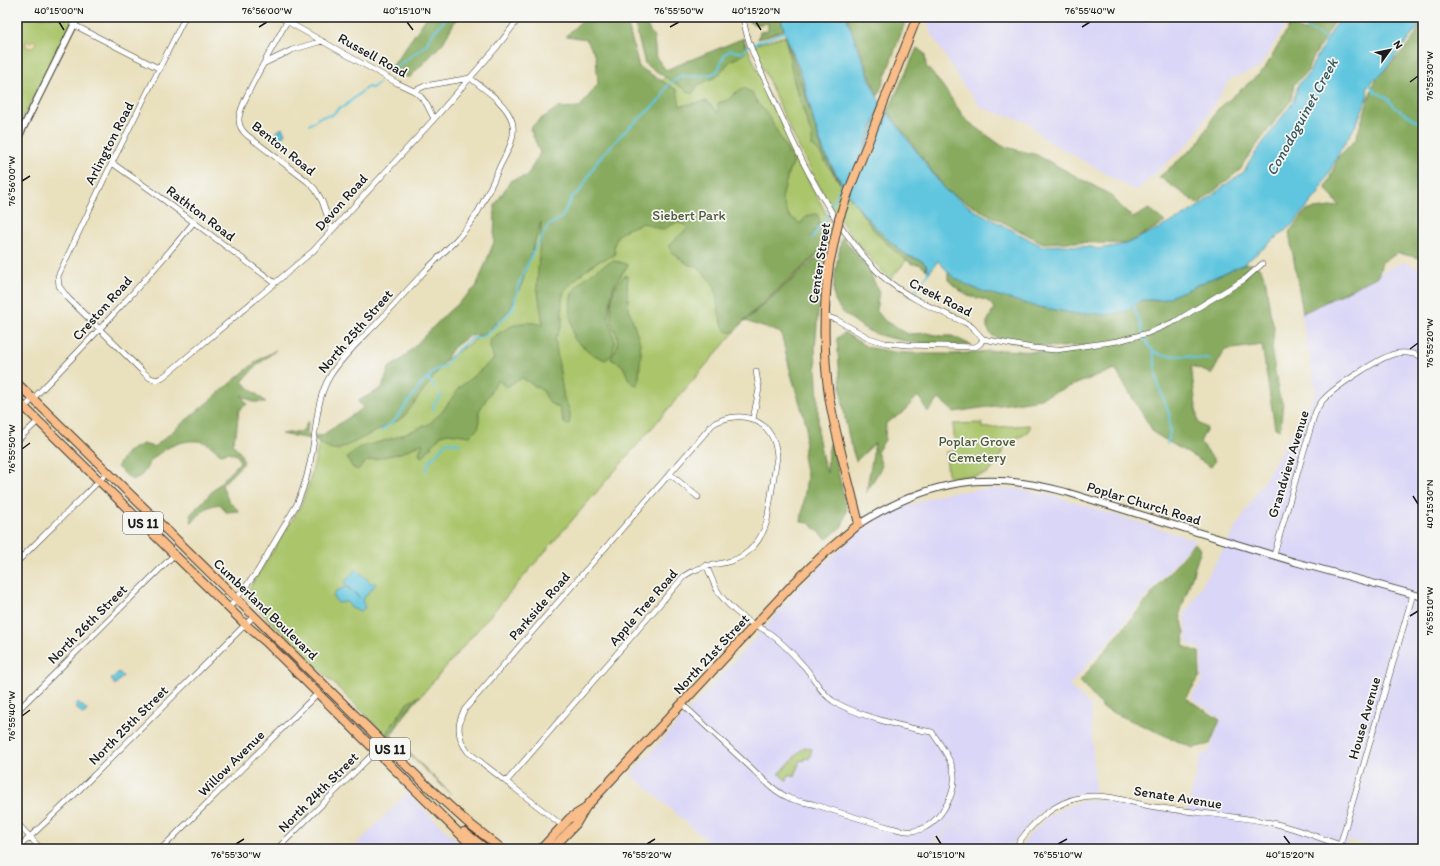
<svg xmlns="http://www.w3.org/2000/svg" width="1440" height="866" font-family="Itim,sans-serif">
  <rect width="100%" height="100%" fill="#f6f6f2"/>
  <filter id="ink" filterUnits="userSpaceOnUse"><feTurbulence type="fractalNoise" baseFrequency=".025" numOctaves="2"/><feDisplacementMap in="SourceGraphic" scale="8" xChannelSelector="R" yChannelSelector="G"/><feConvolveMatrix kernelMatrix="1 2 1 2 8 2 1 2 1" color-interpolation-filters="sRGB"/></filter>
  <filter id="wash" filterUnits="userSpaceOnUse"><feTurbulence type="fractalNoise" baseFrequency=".012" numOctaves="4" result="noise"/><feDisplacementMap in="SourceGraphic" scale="16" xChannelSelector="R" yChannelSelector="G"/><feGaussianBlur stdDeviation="0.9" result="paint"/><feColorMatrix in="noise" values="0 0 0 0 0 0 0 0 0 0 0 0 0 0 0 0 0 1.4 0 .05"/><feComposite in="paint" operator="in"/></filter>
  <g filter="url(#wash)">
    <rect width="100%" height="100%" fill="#e9e0bd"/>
    <path fill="#dad6f7" d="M925,17H1305L1301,26L1289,20L1258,69L1230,79L1192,140L1136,191L1043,138L1029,123L982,108L963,85L933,36Z
      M1402,262L1423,269V830L1416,849H1379L1348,840L1345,849H1020L1028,837L1047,817L1072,804L1083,801L1096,800L1109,801L1186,814L1201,755L1209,752L1221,719L1191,697L1202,681L1201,649L1187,643L1185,614L1316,392L1301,312Z
      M989,489H1019L1058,497L1195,540L1069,686L1091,706L1095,792L1077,794L1065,798L1048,807L1029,824L1008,849H930L953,824L972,834L953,823L925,849H716L631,774L780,611L798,588L860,531L893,511L945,493Z
      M407,793L465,849H352Z"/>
    <path fill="#aac56b" stroke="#637044" d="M17,17H74L17,130Z
      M785,36L801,75L814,125L824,152L847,194L854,202L876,228L909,257L891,279C824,219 789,126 753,45Z
      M744,40L801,166L830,221L827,247L744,321L412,706L388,737L248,599L247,596V592L299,509L309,484L320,440L434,368L483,334L525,232L599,141L665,77Z
      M982,423V428L1029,425L1030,427C1026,438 1019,435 1011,441C1000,449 998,470 985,474C976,477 960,476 951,477L948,476L946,452L955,451L953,424Z
      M804,747L812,749L809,759L805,758L804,761L800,760L795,776L789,774L787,781L779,774Z"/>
    <path fill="#87aa5f" stroke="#52633e" d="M427,17H457L443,43L409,78L391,68Z
      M585,17H626L639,67L677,90L680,106L707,101L718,113V103L728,100L735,93L744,88L752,93L758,104L767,113L794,163L789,170L782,199L789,216L801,224C804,217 809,214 817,214L820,222L811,238C815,234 819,225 827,230L824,248L743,321C741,324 736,331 732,332C719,336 717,296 715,288C712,279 703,275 698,266L689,265L671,252L670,245C676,237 681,235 688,228L685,225L677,222L662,230L644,223L627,229L617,236L614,246L615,255L597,262L581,274L564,291L562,300V325L555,339L564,399C569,406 573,417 568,425L564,423L559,408L550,403L543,391L522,378L506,387L498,380L479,411V427L470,436L448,433L441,435L422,458L419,453L423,443L401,453L367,461L358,470L353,468L347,458L358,448L394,438L429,424L442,412L459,388L494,359L490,346V339C509,327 520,318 543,325L537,286L541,222L522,283L510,309L484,335L469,336L454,347L433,378L403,418L338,450L329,448L318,442L317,440L281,434L303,431L308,421L307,435L321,436L363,408L358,401L382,388L389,368L402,359L445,315L476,287L494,242L495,205L511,180L527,176L540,153L530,128L538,121L557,108L580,107L598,84L596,56L586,39L566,36Z
      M633,17H642L654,38L656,57L666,70L744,38L745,52L743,55L730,61L718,76L698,85L692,94L645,64Z
      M748,17H780L784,30L758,39L760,32L768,31V23L756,25L749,22Z
      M847,17H907L878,96L848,19Z
      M1313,17H1337L1310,63L1308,71L1294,84L1291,100L1244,162L1241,169L1198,204L1159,177L1198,144L1217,110L1264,70L1290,25L1305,32Z
      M1423,22V259L1398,253L1382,262L1378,276L1303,313L1289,232L1307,210L1339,206L1326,188L1338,157L1356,139L1374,82L1411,42Z
      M785,37L806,97L823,153L842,186L818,151L812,146V137L795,85Z
      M917,48L925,54L926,66L942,85L966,120L1002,146L1037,155L1109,194L1133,218L1149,209L1165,222L1127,244L1069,242L1043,243L976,208L946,190L888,111Z
      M854,202L876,228L893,244L909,257L920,260L926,265L927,270L919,264H912L891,248L871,227Z
      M842,237L867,266L879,292L876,310L885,321L908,334L927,333L941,336H952L971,345C937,345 902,344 871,332C865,330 859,324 853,320C844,314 837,308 834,297C832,284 839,251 842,237Z
      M825,251L823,261L815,347L818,401V435L823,461L827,473L828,454L831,440L847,510L842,526L827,539L809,523L801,522L807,476L803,456L807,427L791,374L781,333L745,321Z
      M612,261L620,262L628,265L613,287L612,294L608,316L615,342L612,355L605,360L592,354L574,339C572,326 569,312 571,298C574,282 599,268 612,261Z
      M1244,264H1251L1261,269L1266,283L1270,312L1274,327L1272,353L1279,395L1283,404L1280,430L1275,428L1262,345L1225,350L1212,374L1191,366L1198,423L1207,428L1200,442L1215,461L1211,467L1154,433L1115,369L1035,400L954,412L939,399L928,412L918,396L902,413L886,423L885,440L877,452L882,466L866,493L875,443L856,461C842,422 840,379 837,338L845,333L867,347L893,352L927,354H955L1003,350L1055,353L1104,345L1056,347L1009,342L994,337L990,333L987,327V322L994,309C989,297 980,300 969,296C961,292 954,286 948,280V272L969,286L982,291L1034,306L1078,314L1090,313L1106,315L1141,300H1163L1177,294Z
      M625,275L628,277L627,291L629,309L640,343L641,353L639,379L638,384L636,385C627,382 627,373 623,367C620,362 615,362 611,359C615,352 619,345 617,336C616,332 613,328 612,324C610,314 611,297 615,287C617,283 622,279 625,275Z
      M276,350L255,367L242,382L266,402H253L241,395L247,404L239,410L236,434L232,443L241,454L244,463L222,485L228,500L239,511L226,512L220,504C205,506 201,512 192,523L190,515L240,462L237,455L228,452L221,454C216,451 211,445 206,443C188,436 163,447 151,461C143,471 146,475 132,480L117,467L127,452L143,444L154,447L257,361Z
      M1194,543L1201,549L1180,613L1185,633L1183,646L1199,652L1200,676L1186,698L1220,720L1210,744L1193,748L1103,708L1080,681Z
      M420,696L410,707L391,735L451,794L386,733L409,701Z"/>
    <path fill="#eeda9e" stroke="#857b5d" d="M33,40L35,41L36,42L33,48L26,47V42L28,41L30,43Z"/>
    <path fill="#61c6df" stroke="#3e717e" d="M781,17H846L876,95L881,103L847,193L824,152L815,126L802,76L785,34Z
      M1340,17H1423V21L1379,77L1373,79L1367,88L1368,96L1356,125L1341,149L1318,194L1293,224L1244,264L1177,294L1162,300H1141L1126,311L1106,315L1090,313L1078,314L1034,306L982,291L969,286L953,277L938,261L928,274C928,272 928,267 926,265C922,258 913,259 907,255C884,239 864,216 848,194L882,105L945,190L976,211L1042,246L1063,245L1091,247L1098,249L1126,244L1180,218L1199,206L1224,186L1245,171L1249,162L1293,102L1298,85L1310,72L1313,64Z
      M282,128L285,134L279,141L275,137L276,132Z
      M356,569L372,584L374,582L376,584L362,600L365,608L360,611L351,608L349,604L346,602L338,603L333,597L336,591L346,587L360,598L344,583Z
      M119,672L123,676L115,685L111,679Z
      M78,702L87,710L83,715L75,706Z"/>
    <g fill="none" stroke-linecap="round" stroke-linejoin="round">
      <path stroke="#61c6df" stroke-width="2" d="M1289,18L1328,40
        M394,69L427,44C429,34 441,26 447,17
        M1369,83L1375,92L1386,97L1396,108L1423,125
        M309,125L320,117L332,115L339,108L345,106L367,87L372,88L379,83
        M831,206L843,182
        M812,238L828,214
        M915,292L929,272
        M1134,302L1136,315L1140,322L1142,331L1145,340L1153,351L1158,384L1169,413L1170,433L1167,444
        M1153,351L1161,355L1188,356L1195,359L1206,358L1211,360
        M428,379L435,387
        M434,410L433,406L442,394
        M381,431L395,420L420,386L434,371L445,366L458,349L471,339L485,336L513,309L519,284L534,250L548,226L562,217L572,197L580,191L598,160L622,134L661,99L667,86L681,76C694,77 705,77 717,72L725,54L730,50L743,53L746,47L787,31
        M427,471L428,463L447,442L460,444"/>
    </g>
  </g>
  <g filter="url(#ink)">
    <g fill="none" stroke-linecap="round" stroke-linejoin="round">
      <g stroke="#3b3934" stroke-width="6">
        <path id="minor" d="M185,17L107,173L58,276L59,286L68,298L142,371L150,378L157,380L163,377L174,368L313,251L434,119L497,47L520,17
          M279,17L397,83L414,91L421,97L426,103L434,119
          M743,17C747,44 760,69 771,93C795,148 820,202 858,249C865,258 873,268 882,276C905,297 937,310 966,323L972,327L983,339L1033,348L1056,350L1118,341L1148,333L1176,321L1245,279L1262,264
          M287,21C277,41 238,104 239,120C239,127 243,132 248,136L307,181L315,189L322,201L332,230
          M74,25L160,69
          M265,63L292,50L322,41
          M112,163L152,191L275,283
          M825,316L837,320L869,338L885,343L908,345L975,347L980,344L983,339
          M25,407C83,347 141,287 194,222
          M753,419L759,389L756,371
          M17,441L38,421
          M670,474L698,497
          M1274,555L1312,423C1314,415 1317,407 1323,400C1334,388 1383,354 1399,353C1407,352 1415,354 1423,357
          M17,562L108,472
          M229,608L257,572L297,504C305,486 310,466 313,446C317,421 317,398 330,376C343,355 363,338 380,320C395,304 410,287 425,271C443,253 462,236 476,215C485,200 493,182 500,166C507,152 517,137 512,121C506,103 484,89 470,78L425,86L414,91
          M682,704C704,724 725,744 747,764C759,775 772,790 787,797C796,802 806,802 816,805C841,813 866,821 892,828C899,830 905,832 913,831C936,829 956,797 954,775C953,761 939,743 932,732C905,728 856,715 833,701C819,692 814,676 802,664C792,653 779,639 766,631C762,628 757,626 753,624C741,617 729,606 721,596C714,587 711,575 706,565
          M17,711L174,555
          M506,782L684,576C700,565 713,566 731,561C749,556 762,539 767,521L777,457C775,421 743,407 713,424L465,709C456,724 457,738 468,752L563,826
          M17,823L41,849
          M17,849L67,802L254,616
          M161,849L318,693
          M277,849L376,751
          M1015,849C1029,824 1054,802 1083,797C1107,793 1131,803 1155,807C1194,813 1234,815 1272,823C1300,829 1326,841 1353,849
          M1339,849L1413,594"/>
      </g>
      <g stroke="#3b3934" stroke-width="8">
        <path id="tertiary" d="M17,140L78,17
          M859,524C929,480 987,470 1066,492L1295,562L1423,597"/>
      </g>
      <g stroke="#3b3934" stroke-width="10">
        <path id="primary" d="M892,81L917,17
          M17,383L424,783L466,821L502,849
          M17,400L246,625L266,642L475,849
          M464,832L486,849
          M541,849L570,818L583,810
          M552,849L576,824L586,807L793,584L825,553L859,524C849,481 836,439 829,396C823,352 823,309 829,265"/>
      </g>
      <use href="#minor" stroke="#fff" stroke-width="5"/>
      <use href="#tertiary" stroke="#fff" stroke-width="6"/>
      <use href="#primary" stroke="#f8bd89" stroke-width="8"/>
      <g stroke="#3b3934" stroke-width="10" stroke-linecap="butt">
        <path id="primary-bridge" d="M829,265L839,219L848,193L892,81"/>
      </g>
      <use href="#primary-bridge" stroke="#f8bd89" stroke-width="8"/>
    </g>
  </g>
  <path fill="none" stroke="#1c1c1c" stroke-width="1.5" d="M59,22L64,30M407,22L413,30M756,22L761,30M259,27L267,22M670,27L679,22M1082,27L1090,22M1410,82L1418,76M22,181L30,176M1410,349L1418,343M22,449L30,443M1413,496L1418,504M1410,616L1418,611M22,716L30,710M936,836L941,844M1284,836L1290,844M236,844L244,839M647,844L655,839M1058,844L1067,839"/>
  <g text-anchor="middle" stroke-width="3.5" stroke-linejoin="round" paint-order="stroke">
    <g fill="#f6f6f2" stroke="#5d5d5c" stroke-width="1">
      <rect x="123" y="512" width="40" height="22" rx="3"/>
      <rect x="370" y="738" width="40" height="22" rx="3"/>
    </g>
    <g font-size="13" font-weight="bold" fill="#1c1c1c">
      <text x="143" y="528">US 11</text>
      <text x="390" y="754">US 11</text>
    </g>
    <g font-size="14" fill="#1c1c1c" stroke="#f6f6f2">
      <text transform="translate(373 55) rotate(29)" y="5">Russell Road</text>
      <text transform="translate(109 143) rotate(-63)" y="5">Arlington Road</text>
      <text transform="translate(284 148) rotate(39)" y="5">Benton Road</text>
      <text transform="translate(341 202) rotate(-48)" y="5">Devon Road</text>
      <text transform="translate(201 213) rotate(37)" y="5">Rathton Road</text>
      <text transform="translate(819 263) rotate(-81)" y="5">Center Street</text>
      <text transform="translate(941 297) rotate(27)" y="5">Creek Road</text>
      <text transform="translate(102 308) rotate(-48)" y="5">Creston Road</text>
      <text transform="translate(355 331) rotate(-49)" y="5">North 25th Street</text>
      <text transform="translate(1288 464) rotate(-73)" y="5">Grandview Avenue</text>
      <text transform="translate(1144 503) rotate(17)" y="5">Poplar Church Road</text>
      <text transform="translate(539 606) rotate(-49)" y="5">Parkside Road</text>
      <text transform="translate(643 607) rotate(-49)" y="5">Apple Tree Road</text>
      <text transform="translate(266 609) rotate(44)" y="5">Cumberland Boulevard</text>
      <text transform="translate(87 624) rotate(-45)" y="5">North 26th Street</text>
      <text transform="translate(711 654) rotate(-47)" y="5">North 21st Street</text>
      <text transform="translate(1364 718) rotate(-74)" y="5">House Avenue</text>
      <text transform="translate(128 725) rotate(-45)" y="5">North 25th Street</text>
      <text transform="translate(231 763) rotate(-45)" y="5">Willow Avenue</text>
      <text transform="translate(318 792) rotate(-45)" y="5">North 24th Street</text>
      <text transform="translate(1178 797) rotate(9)" y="5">Senate Avenue</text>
    </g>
    <g font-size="14" fill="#4e5738" stroke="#f6f6f2">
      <text x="689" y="220">Siebert Park</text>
      <text x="977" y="446">Poplar Grove<tspan x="977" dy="16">Cemetery</tspan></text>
    </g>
    <g font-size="15" font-style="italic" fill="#345860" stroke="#f6f6f2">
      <text transform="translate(1302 117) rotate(-61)" y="5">Conodoguinet Creek</text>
    </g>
  </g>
  <rect width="1440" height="866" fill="none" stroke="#f6f6f2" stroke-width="44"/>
  <g transform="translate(1390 50) rotate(57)" stroke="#f6f6f2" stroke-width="3" paint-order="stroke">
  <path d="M0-3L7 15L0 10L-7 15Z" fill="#1c1c1c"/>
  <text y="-6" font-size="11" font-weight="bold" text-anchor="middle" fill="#1c1c1c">N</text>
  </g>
  <rect x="22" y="22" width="1396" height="822" fill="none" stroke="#1c1c1c" stroke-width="1.5"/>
  <g font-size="10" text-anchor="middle" fill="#1c1c1c">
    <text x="59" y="14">40°15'00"N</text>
    <text x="267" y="14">76°56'00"W</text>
    <text x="407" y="14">40°15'10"N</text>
    <text x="679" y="14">76°55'50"W</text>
    <text x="756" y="14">40°15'20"N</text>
    <text x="1090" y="14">76°55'40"W</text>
    <text transform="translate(1429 76) rotate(-90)" y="4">76°55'30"W</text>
    <text transform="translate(11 181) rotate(-90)" y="4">76°56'00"W</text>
    <text transform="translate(1429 343) rotate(-90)" y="4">76°55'20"W</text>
    <text transform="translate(11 449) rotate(-90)" y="4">76°55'50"W</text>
    <text transform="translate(1429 504) rotate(-90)" y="4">40°15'30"N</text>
    <text transform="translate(1429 611) rotate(-90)" y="4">76°55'10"W</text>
    <text transform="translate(11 716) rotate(-90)" y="4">76°55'40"W</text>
    <text x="236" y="858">76°55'30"W</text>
    <text x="647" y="858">76°55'20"W</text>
    <text x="941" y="858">40°15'10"N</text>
    <text x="1058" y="858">76°55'10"W</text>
    <text x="1290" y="858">40°15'20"N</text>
  </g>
</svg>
